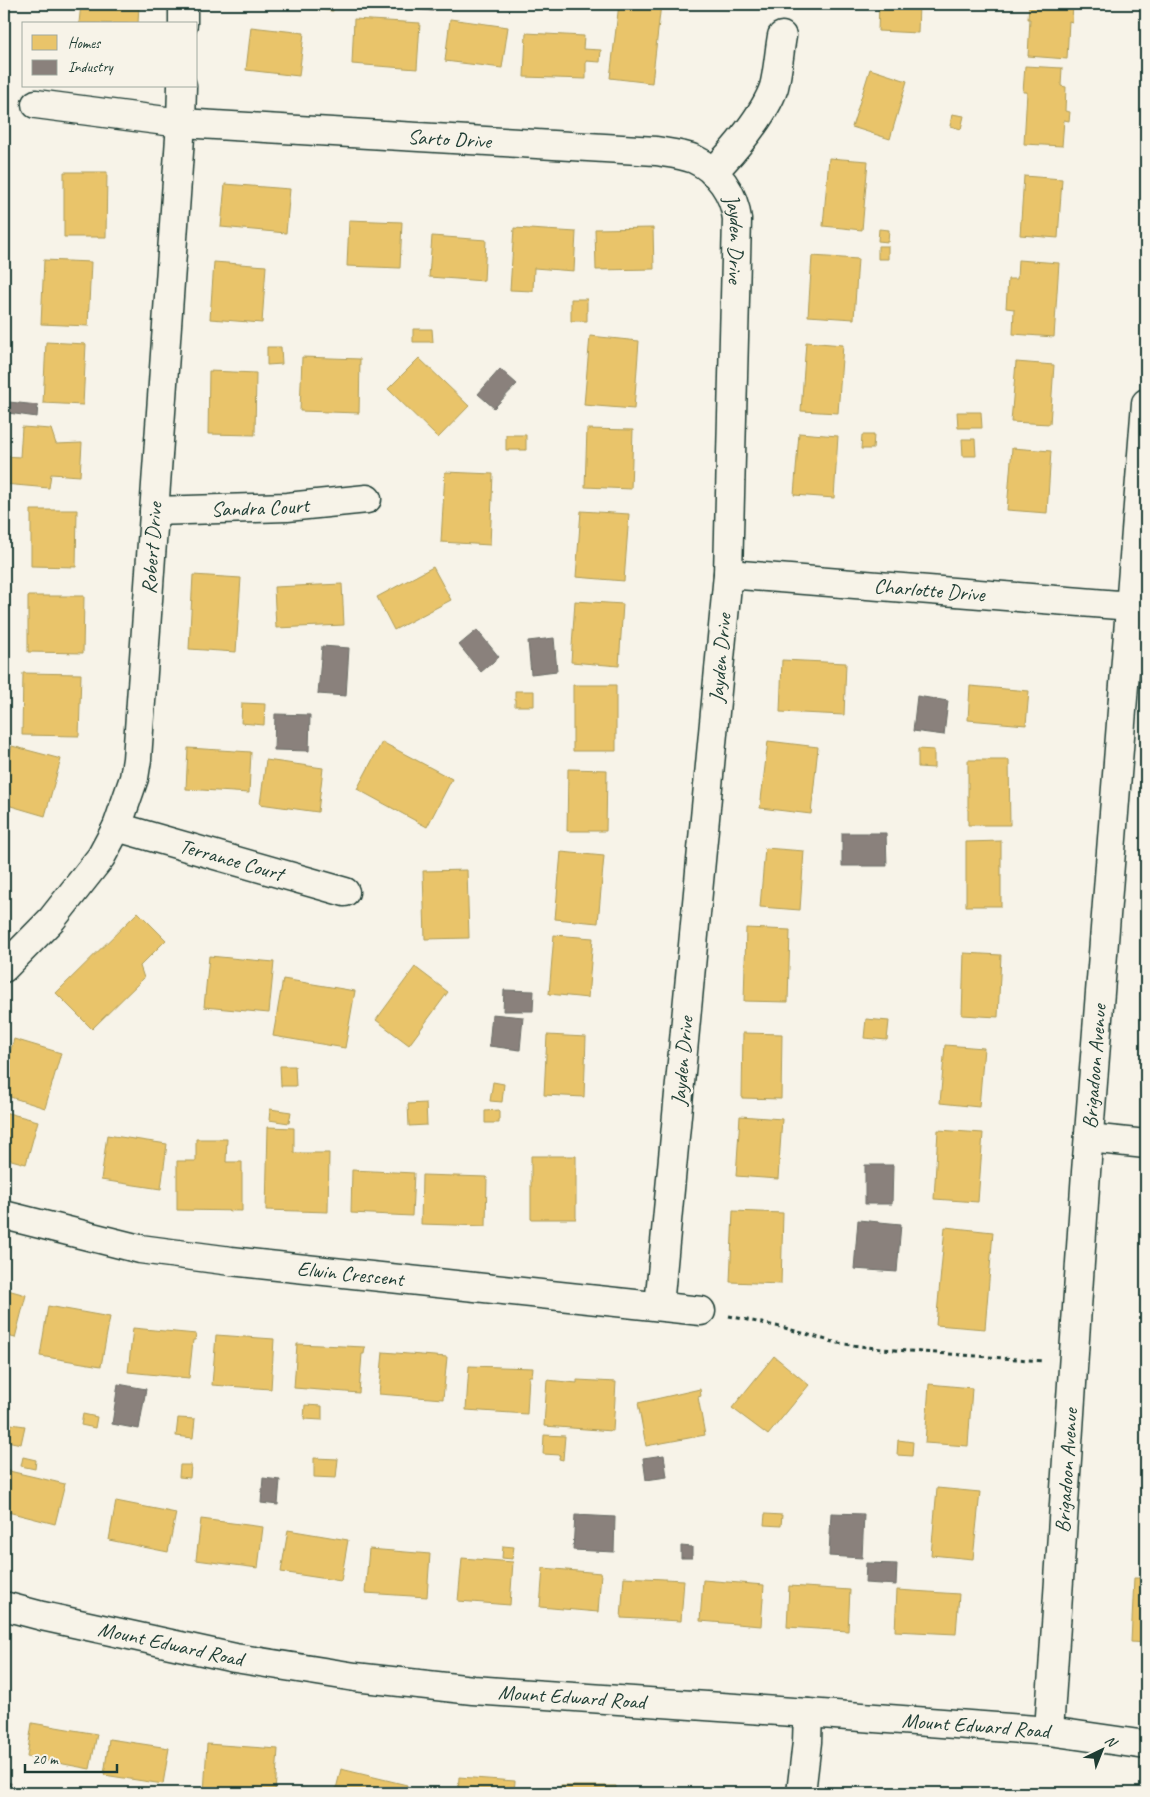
<svg xmlns="http://www.w3.org/2000/svg" width="1150" height="1797" font-family="Caveat,sans-serif">
  <rect width="100%" height="100%" fill="#f7f3e8"/>
  <filter id="ink" filterUnits="userSpaceOnUse"><feTurbulence type="fractalNoise" baseFrequency=".02" numOctaves="2"/><feDisplacementMap in="SourceGraphic" scale="10" xChannelSelector="R" yChannelSelector="G"/><feConvolveMatrix kernelMatrix="1 2 1 2 8 2 1 2 1" color-interpolation-filters="sRGB"/></filter>
  <g filter="url(#ink)">
    <path fill="#e9c46a" stroke="#ac9c5a" d="M81,4H139L138,24L79,23Z
      M306,4H333V11L305,8Z
      M619,4H661L652,83L610,78Z
      M879,4H919L918,33L878,31Z
      M1029,4H1073L1072,22L1069,21L1067,59L1028,56L1030,19H1028Z
      M354,19L420,23L417,69L352,64Z
      M450,19L508,27L502,68L445,61Z
      M251,27L304,33L299,76L246,70Z
      M526,33L584,36L583,49L601,50L600,62L586,61V79L524,77Z
      M1025,66L1062,68L1061,86L1066,87L1065,111L1070,112L1069,121L1064,120L1062,146L1024,144L1027,92H1023Z
      M870,69L907,81L890,139L852,127Z
      M952,114L964,116L961,129L950,126Z
      M829,158L868,161L862,230L823,226Z
      M64,172H107L106,237H64Z
      M1024,176L1062,179L1058,238L1020,235Z
      M225,184L290,189L286,233L221,227Z
      M349,220L402,222L400,268L347,266Z
      M514,228L576,232L574,271L534,268L533,291L510,290Z
      M653,228L654,269L596,270L595,229Z
      M879,229L889,230L888,242L878,241Z
      M432,236L486,240L484,281L429,277Z
      M878,246H888V259H878Z
      M812,256L858,259L854,319L808,316Z
      M44,260L91,262L88,326L41,324Z
      M1018,260L1059,263L1054,337L1013,334L1014,309L1006,308L1008,279H1017Z
      M214,262L266,266L262,323L210,319Z
      M571,299H587V321H571Z
      M413,329H432L433,342H413Z
      M590,336L639,341L634,409L584,405Z
      M46,342L86,344L83,405L43,403Z
      M806,342L843,345L838,413L801,411Z
      M267,347H281L282,364L267,365Z
      M302,357L360,359L359,413L300,411Z
      M419,358L469,406L438,438L388,389Z
      M1016,362L1054,365L1050,424L1011,422Z
      M209,371L256,373L255,435L208,434Z
      M957,412H981L982,428H958Z
      M22,427L51,429L56,444L82,443L80,476L51,474L49,488L4,484V456L20,457Z
      M587,429L633,430L631,489L585,487Z
      M799,433L838,436L834,498L794,495Z
      M506,435H526V450H506Z
      M862,435H874L873,449H861Z
      M962,439H975L976,456H963Z
      M1012,448L1051,451L1047,513L1007,510Z
      M445,472L493,474L490,545L441,542Z
      M31,510H77L76,567L31,566Z
      M581,511L629,514L624,581L576,577Z
      M433,567L451,600L394,630L377,597Z
      M193,575L241,578L236,652L189,649Z
      M342,584L344,625L276,628L274,587Z
      M28,596H84L83,653L28,652Z
      M575,601L623,604L619,666L571,662Z
      M782,660L846,663L844,715L780,712Z
      M23,673L81,674L79,736L22,735Z
      M573,685H616V751H573Z
      M970,686L1029,691L1026,725L968,720Z
      M515,691H534V706H515Z
      M242,703L265,704L264,725L241,723Z
      M768,741L818,747L811,814L760,808Z
      M382,742L452,779L427,827L357,789Z
      M12,746L61,759L45,816L4,804V776Z
      M188,748L251,752L249,793L186,789Z
      M918,749L934,750V768L918,767Z
      M266,760L323,768L318,812L260,804Z
      M968,760H1009L1010,825H968Z
      M568,769L607,770L606,831H567Z
      M1001,841V906H966V842Z
      M765,848L804,851L800,910L760,907Z
      M561,852L604,856L598,923L555,919Z
      M467,870L469,938L425,939L423,871Z
      M138,912L166,940L140,966L144,978L92,1029L56,993Z
      M746,928L790,930L788,1002L744,1001Z
      M554,935L593,938L588,998L549,994Z
      M964,953L1001,955L998,1017L962,1015Z
      M209,956L274,962L269,1013L204,1007Z
      M415,967L448,992L409,1045L376,1020Z
      M283,979L355,991L345,1048L273,1036Z
      M866,1019L889,1021L887,1040L864,1038Z
      M743,1033L782,1034L781,1099L742,1098Z
      M547,1035L586,1037L584,1097L544,1095Z
      M14,1039L61,1053L45,1108L4,1095V1072Z
      M945,1045L984,1048L979,1107L940,1103Z
      M280,1066H295L296,1086H281Z
      M493,1082L504,1084L502,1102L490,1101Z
      M426,1103L427,1125L409,1126L408,1104Z
      M270,1109L291,1112L289,1123L269,1120Z
      M499,1110V1123H485V1111Z
      M4,1112L38,1121L26,1164L4,1158Z
      M740,1116L782,1119L778,1179L736,1176Z
      M268,1127L294,1128V1153H329L328,1212L266,1210Z
      M938,1130L983,1133L978,1202L934,1199Z
      M107,1135L167,1144L161,1189L101,1180Z
      M196,1139H227L226,1162H242V1211L177,1210V1161H196Z
      M531,1156H576V1219H531Z
      M352,1170L414,1173L412,1216L351,1213Z
      M422,1175L487,1177L486,1226L421,1224Z
      M733,1211L783,1213L781,1284L730,1282Z
      M945,1227L993,1232L985,1329L936,1325Z
      M4,1289L26,1295L15,1338L4,1335Z
      M48,1306L110,1317L101,1366L40,1356Z
      M133,1328L196,1334L195,1340H193L189,1378L128,1372Z
      M216,1335L274,1339L271,1389L212,1385Z
      M297,1344L365,1347L364,1354H362L359,1393L294,1388Z
      M383,1352L447,1357L443,1399L379,1394Z
      M774,1356L809,1385L768,1435L732,1408Z
      M469,1366L533,1368L532,1376H529L527,1414L466,1410Z
      M547,1380L577,1383V1380L616,1382L613,1431L544,1426Z
      M929,1384L972,1388L968,1446L925,1443Z
      M700,1389L701,1396L698,1397L705,1435L646,1446L638,1403Z
      M305,1405L322,1406V1420L304,1419Z
      M83,1414L97,1417L95,1428L81,1425Z
      M178,1418L195,1419L193,1438L176,1436Z
      M11,1424L25,1426L21,1444L7,1441Z
      M544,1435L565,1436L563,1460L559,1459L560,1455L543,1454Z
      M898,1440L913,1442L912,1456L897,1455Z
      M23,1457L36,1460L35,1469L21,1466Z
      M314,1458L338,1459L336,1478L314,1477Z
      M180,1465H191L190,1478L179,1477Z
      M5,1470L65,1484L55,1524L4,1511V1477Z
      M937,1488L980,1492L973,1559L931,1555Z
      M116,1501L176,1513L168,1552L109,1540Z
      M765,1514L782,1515L781,1526L764,1525Z
      M201,1519L263,1527L258,1568L196,1560Z
      M288,1530L348,1540L341,1581L281,1572Z
      M503,1546L514,1547L512,1559L502,1558Z
      M369,1549L430,1554L427,1597L365,1593Z
      M462,1558L513,1562L510,1605L458,1601Z
      M543,1568L601,1573L598,1612L540,1607Z
      M624,1577L684,1580L681,1621L621,1618Z
      M1134,1578H1142V1581L1146,1582V1643L1131,1642Z
      M703,1580L764,1585L761,1626L700,1621Z
      M789,1586L850,1590L848,1631L787,1627Z
      M897,1590L959,1594L956,1634L895,1631Z
      M32,1723L97,1734L90,1769L27,1757Z
      M109,1739L169,1748L163,1784L104,1775Z
      M207,1744L278,1749L275,1793H204Z
      M341,1769L407,1785L405,1793H335Z
      M459,1777L515,1781L514,1793H458Z
      M560,1786H616V1793H560Z
      M650,1789H710V1793H650Z"/>
    <path fill="#8a817c" stroke="#6a6d66" d="M409,4H433V11L409,9Z
      M500,369L517,384L494,408L478,394Z
      M9,402L38,405L37,417L8,413Z
      M477,630L499,657L481,672L459,645Z
      M554,638L557,671L531,674L528,641Z
      M322,646L349,648L346,696L318,694Z
      M917,696L948,701L944,735L913,731Z
      M275,714L310,715L309,751L274,750Z
      M842,833H886L887,866H842Z
      M504,990L534,991L533,1011H503Z
      M492,1014L523,1017L520,1050L489,1046Z
      M865,1165H893L892,1204H865Z
      M858,1220L901,1224L897,1272L854,1269Z
      M118,1384L146,1389L139,1429L112,1424Z
      M664,1455L667,1477L646,1480L643,1458Z
      M263,1478L280,1480L278,1505L261,1503Z
      M831,1513L864,1514L862,1558L829,1556Z
      M575,1515L615,1517L614,1552L573,1550Z
      M681,1546L692,1547V1558H681Z
      M866,1563L897,1564L896,1585L865,1583Z
      M4,1782L11,1783L9,1793H4Z"/>
    <g fill="none" stroke-linecap="round" stroke-linejoin="round">
      <g stroke="#1f3d34" stroke-width="31">
        <g id="street">
          <path d="M183,24V4"/>
          <path id="s1" d="M36,104L181,123L656,151C668,153 682,154 694,159C718,170 734,193 737,219L728,574L659,1306"/>
          <path d="M713,172C733,152 765,114 774,87C778,71 779,53 782,36"/>
          <path id="s2" d="M154,511L287,507L367,499"/>
          <path id="s3" d="M728,574L1131,606"/>
          <path id="s4" d="M117,827L345,892"/>
          <path id="s5" d="M4,968L52,919L101,857L117,827L134,778L137,759L181,123L182,86"/>
          <path d="M1089,1138L1146,1144"/>
          <path id="s6" d="M4,1215L140,1249L231,1261L701,1311"/>
          <path id="s7" d="M1049,1731L1086,1172L1146,403"/>
          <path d="M801,1793L807,1742L808,1713"/>
        </g>
      </g>
      <g stroke="#1f3d34" stroke-width="31">
        <g id="secondary">
          <path id="s8" d="M4,1606L42,1616L235,1658L355,1677L473,1690L808,1713L1049,1731L1146,1745"/>
        </g>
      </g>
      <path stroke="#1f3d34" stroke-width="3" stroke-dasharray="4 4" stroke-linecap="butt" d="M729,1316L785,1328L837,1343L882,1349L1043,1361"/>
      <use href="#street" stroke="#f7f3e8" stroke-width="28"/>
      <use href="#secondary" stroke="#f7f3e8" stroke-width="28"/>
    </g>
  </g>
  <g text-anchor="middle" stroke-width="5" stroke-linejoin="round" paint-order="stroke">
    <g font-size="21" fill="#1f3d34" stroke="#f7f3e8">
      <text dy="7" stroke="none"><textPath href="#s1" startOffset="415">Sarto Drive</textPath></text>
      <text dy="7" stroke="none"><textPath href="#s1" startOffset="758">Jayden Drive</textPath></text>
      <text dy="7" stroke="none"><textPath href="#s2" startOffset="106">Sandra Court</textPath></text>
      <text dy="7" stroke="none"><textPath href="#s5" startOffset="464">Robert Drive</textPath></text>
      <text dy="7" stroke="none"><textPath href="#s3" startOffset="202">Charlotte Drive</textPath></text>
      <text transform="translate(720 658) rotate(-85)" y="7">Jayden Drive</text>
      <text dy="7" stroke="none"><textPath href="#s4" startOffset="119">Terrance Court</textPath></text>
      <text transform="translate(682 1061) rotate(-85)" y="7">Jayden Drive</text>
      <text dy="7" stroke="none"><textPath href="#s7" startOffset="666">Brigadoon Avenue</textPath></text>
      <text dy="7" stroke="none"><textPath href="#s6" startOffset="352">Elwin Crescent</textPath></text>
      <text dy="7" stroke="none"><textPath href="#s7" startOffset="261">Brigadoon Avenue</textPath></text>
      <text dy="7" stroke="none"><textPath href="#s8" startOffset="171">Mount Edward Road</textPath></text>
      <text dy="7" stroke="none"><textPath href="#s8" startOffset="576">Mount Edward Road</textPath></text>
      <text dy="7" stroke="none"><textPath href="#s8" startOffset="981">Mount Edward Road</textPath></text>
    </g>
  </g>
  <rect width="1150" height="1797" fill="none" stroke="#f7f3e8" stroke-width="20"/>
  <rect x="10" y="10" width="1130" height="1777" fill="none" stroke="#1f3d34" stroke-width="2" filter="url(#ink)"/>
  <rect x="22" y="22" width="175" height="65" fill="#f7f3e8" stroke="#a1aaa0"/>
  <rect x="32" y="35" width="25" height="15" fill="#e9c46a" stroke="#a1aaa0"/>
  <text x="68" y="48" font-size="15" fill="#1f3d34">Homes</text>
  <rect x="32" y="60" width="25" height="15" fill="#8a817c" stroke="#a1aaa0"/>
  <text x="68" y="72" font-size="15" fill="#1f3d34">Industry</text>
  <g transform="translate(1102 1750) rotate(43)" stroke="#f7f3e8" stroke-width="4" paint-order="stroke">
  <path d="M0-4L9 19L0 12L-9 19Z" fill="#1f3d34"/>
  <text y="-8" font-size="14" font-weight="bold" text-anchor="middle" fill="#1f3d34">N</text>
  </g>
  <path d="M25 1764v8h92v-8" fill="none" stroke="#1f3d34" stroke-width="2.5"/>
  <text x="32" y="1764" font-size="15" fill="#1f3d34" stroke="#f7f3e8" stroke-width="4" paint-order="stroke">20 m</text>
</svg>
